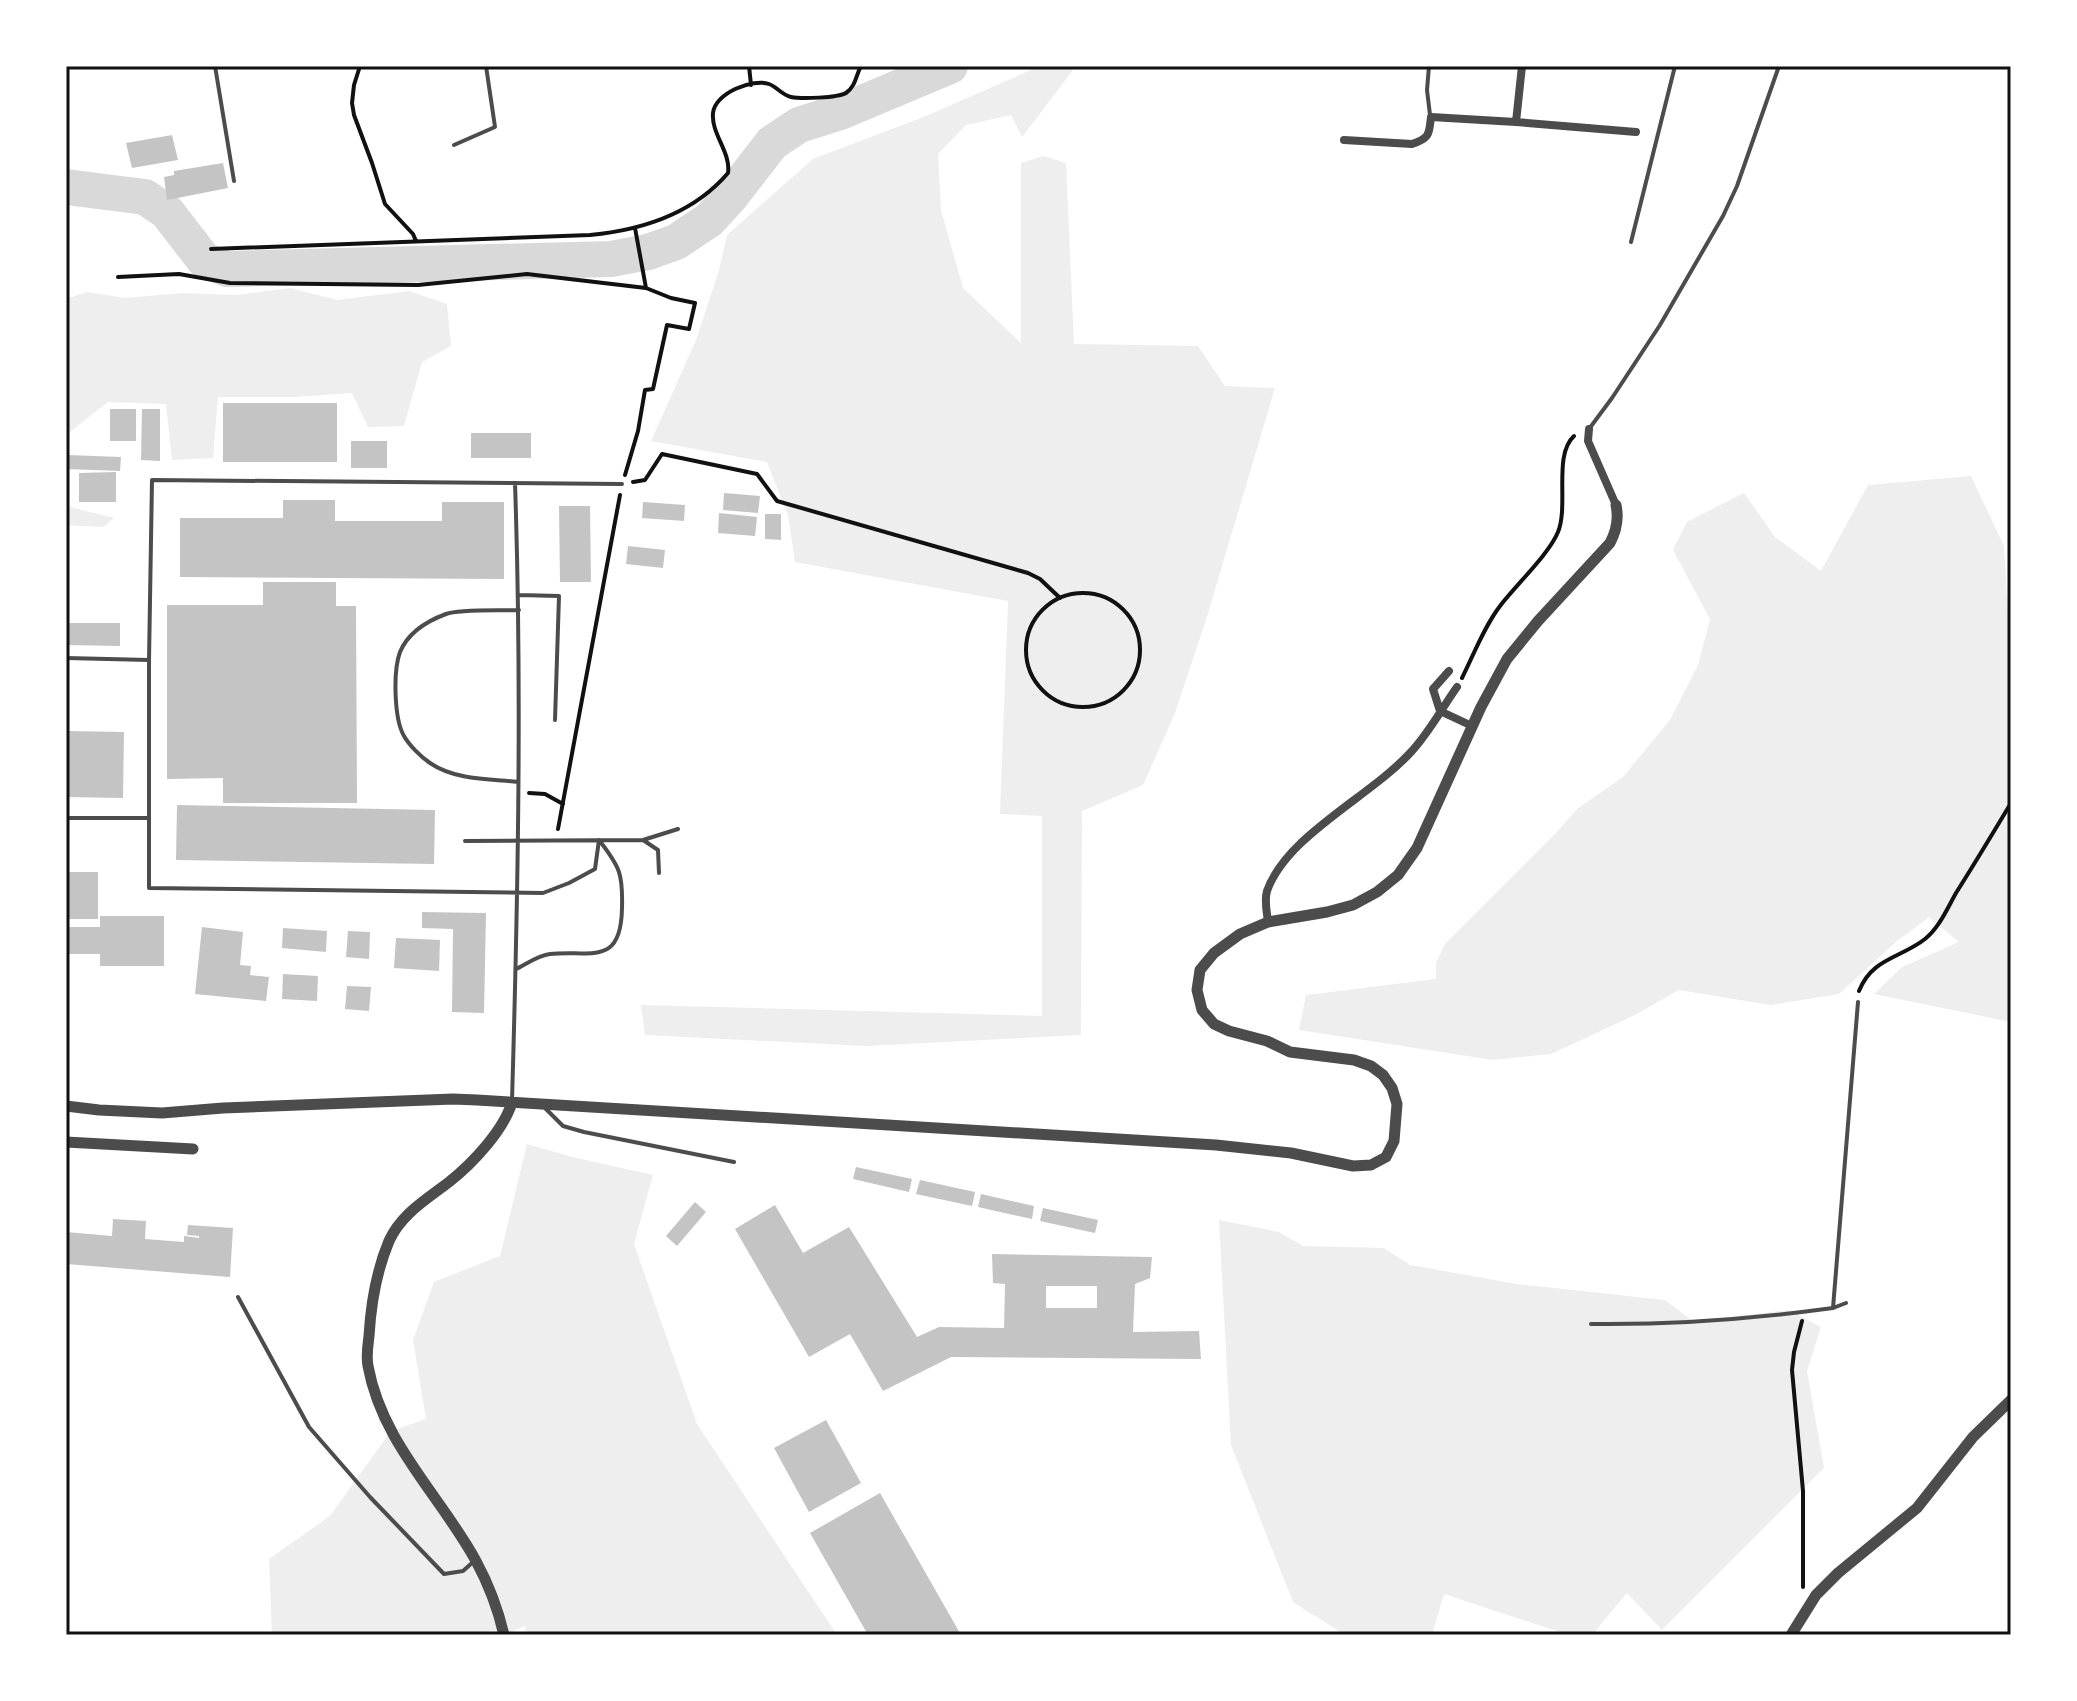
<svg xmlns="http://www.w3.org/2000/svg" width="2077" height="1701" font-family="Mulish,sans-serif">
  <rect width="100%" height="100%" fill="#fff"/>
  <path fill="#eee" d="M1040,66H1076L1022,137L1011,115L966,125L938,154L941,210L963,288L1021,343V163L1043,156L1066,163L1074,344L1198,346L1225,386L1275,388L1206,620L1175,713L1143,785L1082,811L1081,1035L865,1046L645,1035L641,1005L1042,1016V816L1000,814L1008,601L795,562L788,515L767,462L651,441L696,340L719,270L727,235L813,159L926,116Z
    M290,288L337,300L409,291L447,304L451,346L422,362L404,426L368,427L352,393L294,397H218L213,458L172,460L166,404L108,402L66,435V299L87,292L125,298L182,293L237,295Z
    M1971,476L2004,546L2008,616L2011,620V1022L1874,994L1902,967L1959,942L1929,917L1897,941L1839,994L1770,1005L1679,990L1635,1015L1551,1054L1493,1060L1299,1030L1306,995L1436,979V963L1445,944L1554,835L1577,809L1623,777L1670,720L1698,665L1710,619L1673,550L1687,522L1744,493L1775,537L1821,571L1868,485Z
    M66,506L114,518L103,527L66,525Z
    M527,1144L572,1157L653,1175L634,1244L697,1424L837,1635H526L525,1626L504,1635H272L269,1559L330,1516L391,1431L426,1419L413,1340L434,1282L500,1256Z
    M1219,1220L1279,1232L1303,1246L1384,1248L1410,1265L1517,1284L1665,1300L1693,1321L1789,1310L1821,1327L1807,1371L1824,1468L1662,1630L1627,1593L1592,1635H1569L1444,1594L1432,1635H1345L1293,1602L1231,1445Z"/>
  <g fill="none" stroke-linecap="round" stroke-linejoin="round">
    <path stroke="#d9d9d9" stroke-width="36" d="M66,187L145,197L167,212L204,260L227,269L611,259L648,252L676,242L709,220L731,196L772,143L799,125L843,111L950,66"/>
  </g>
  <path fill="#c4c4c4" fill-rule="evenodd" d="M172,135L178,160L132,168L126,143Z
    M223,163L228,188L167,200L164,177L174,175V171Z
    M223,403H337V462H223Z
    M110,409H136V441H110Z
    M142,409H160V461L141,460Z
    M471,433H531V458H471Z
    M351,441H387V468H351Z
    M67,455L121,457L120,471L66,469Z
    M116,472V502H79V473Z
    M724,493L760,496L758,513L723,510Z
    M283,500H335V521H442V502H504V579L180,577V518H283Z
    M643,502L685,505L684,521L642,518Z
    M559,506H590L591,582H560Z
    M719,513L757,517L755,536L718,533Z
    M765,514H781V540L765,539Z
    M628,546L665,550L663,568L626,564Z
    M263,582H336V606H356L357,803H223V778L167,779V605H263Z
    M66,623H120V646L66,645Z
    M66,731L124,732L123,798L66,797Z
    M177,805L435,810L434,864L176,860Z
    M66,872H98V919H66Z
    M422,912L486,913L484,1013L452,1012L453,929L422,928Z
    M100,916H164V966H100V954H66V927H100Z
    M202,927L243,932L240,965L251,966L250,975L269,977L266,1001L195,994Z
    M283,928L327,931L326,952L282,948Z
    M348,931L370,932L369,959L346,957Z
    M396,938L440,940L439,971L394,968Z
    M283,974L318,976L317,1001L282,999Z
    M347,986L371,987L369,1011L345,1009Z
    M856,1167L912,1179L909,1192L853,1179Z
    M920,1180L975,1192L972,1206L916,1194Z
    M981,1194L1034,1206L1032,1219L978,1207Z
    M695,1202L706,1212L677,1246L666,1236Z
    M775,1205L803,1253L849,1227L917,1337L939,1327L1004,1328L1005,1284L993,1283L992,1254L1152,1257L1150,1278L1135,1284L1133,1332L1199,1331L1201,1359L951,1357L883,1391L850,1334L809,1357L735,1229ZM1046,1286H1097V1308H1046Z
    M1043,1208L1098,1220L1095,1233L1040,1221Z
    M113,1219L146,1221L145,1239L184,1242V1236L199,1238V1236L187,1235L188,1225L233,1228L230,1277L66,1264V1232L112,1236Z
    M826,1420L861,1483L809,1512L774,1448Z
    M880,1493L961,1635H868L810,1533Z"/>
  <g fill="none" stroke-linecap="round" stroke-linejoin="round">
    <path stroke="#111" stroke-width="4" d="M360,66L354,85L352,103L354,115L372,163L385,204L413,234L416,241
      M749,66L751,85
      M211,249L590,235C643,230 693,214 728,173C731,152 711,134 713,113C715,93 753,78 769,84C777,87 782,95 791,97C801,99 837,98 846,93C856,86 856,75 861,66
      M118,277L179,274L230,283L418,285L527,274L646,288L635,228
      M625,475L638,431L645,390L653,389L667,325L689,329L695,303L671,298L646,288
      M633,482L645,480L662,454L757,474L777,501L1028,573L1040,579L1060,598
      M1026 650a57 57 0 1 1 114 0a57 57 0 1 1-114 0Z
      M1462,678C1474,654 1484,627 1500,606C1516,585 1549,554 1558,532C1569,505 1553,455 1574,436
      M529,793L545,794L563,804
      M558,829L620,495
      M1859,991C1872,958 1901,958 1925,939C1939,928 1947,909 1956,893C1975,863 1993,833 2011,803
      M1802,1321L1794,1352L1792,1370L1803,1491V1587"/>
    <path stroke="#4c4c4c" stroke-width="4" d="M215,66L234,181
      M1429,66L1427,90L1430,115
      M454,145L495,127L486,66
      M1631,242L1675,66
      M1589,429L1612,398L1660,325L1723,216L1737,186L1779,66
      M519,595L559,596L555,720
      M66,658L149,660
      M518,782C489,779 455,780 430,763C421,757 409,745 404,736C394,719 393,671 400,652C408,633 427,621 446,614C460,609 501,611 519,610
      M66,818H148
      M599,840L595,869L569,883L543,893L149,888V660L152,480L622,484
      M643,840L658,850L659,873
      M465,841L643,840L678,829
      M516,969C526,964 539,955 550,954C591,950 621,967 622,908C623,874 620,867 599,840
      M512,1101C518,895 522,689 515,483
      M544,1107L563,1126L584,1132L734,1162
      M238,1297L309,1427L370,1497L444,1574L463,1571L473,1562
      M1833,1308L1858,1002
      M1591,1324C1673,1325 1752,1319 1833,1308L1846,1303"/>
    <path stroke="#4c4c4c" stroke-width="8" d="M1516,122L1522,66
      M1344,140L1412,144C1430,138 1429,134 1431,117L1516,122L1636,132
      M1589,429L1588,441L1616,505
      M1449,671L1433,689L1440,711L1472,726
      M1268,922C1267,912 1264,901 1267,891C1287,835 1370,797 1411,752C1429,733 1442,708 1457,687"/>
    <path stroke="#4c4c4c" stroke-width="11" d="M66,1106L99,1110L162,1113L223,1108L453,1099L477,1100L1216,1145L1291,1153L1353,1166L1371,1165L1386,1157L1394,1141L1397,1104L1392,1088L1383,1075L1371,1066L1354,1060L1290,1052L1267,1041L1229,1031L1214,1024L1202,1010L1197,990L1200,970L1214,953L1240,934L1268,922L1327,912L1353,905L1377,892L1398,875L1417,848L1481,707L1507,659L1538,621L1610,543C1617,530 1619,519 1616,505
      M66,1142L193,1149
      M504,1635C498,1609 489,1585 476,1561C440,1495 382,1443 368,1366C366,1356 368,1345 369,1336C371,1302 376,1272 389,1241C401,1214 427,1199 449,1182C472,1164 504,1130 512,1102
      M1791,1635L1816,1595L1838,1573L1917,1508L1973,1437L2011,1400"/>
  </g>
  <rect width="2077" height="1701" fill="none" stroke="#ffffff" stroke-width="136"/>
  <rect x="68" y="68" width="1941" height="1565" fill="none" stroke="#111" stroke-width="3"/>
</svg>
